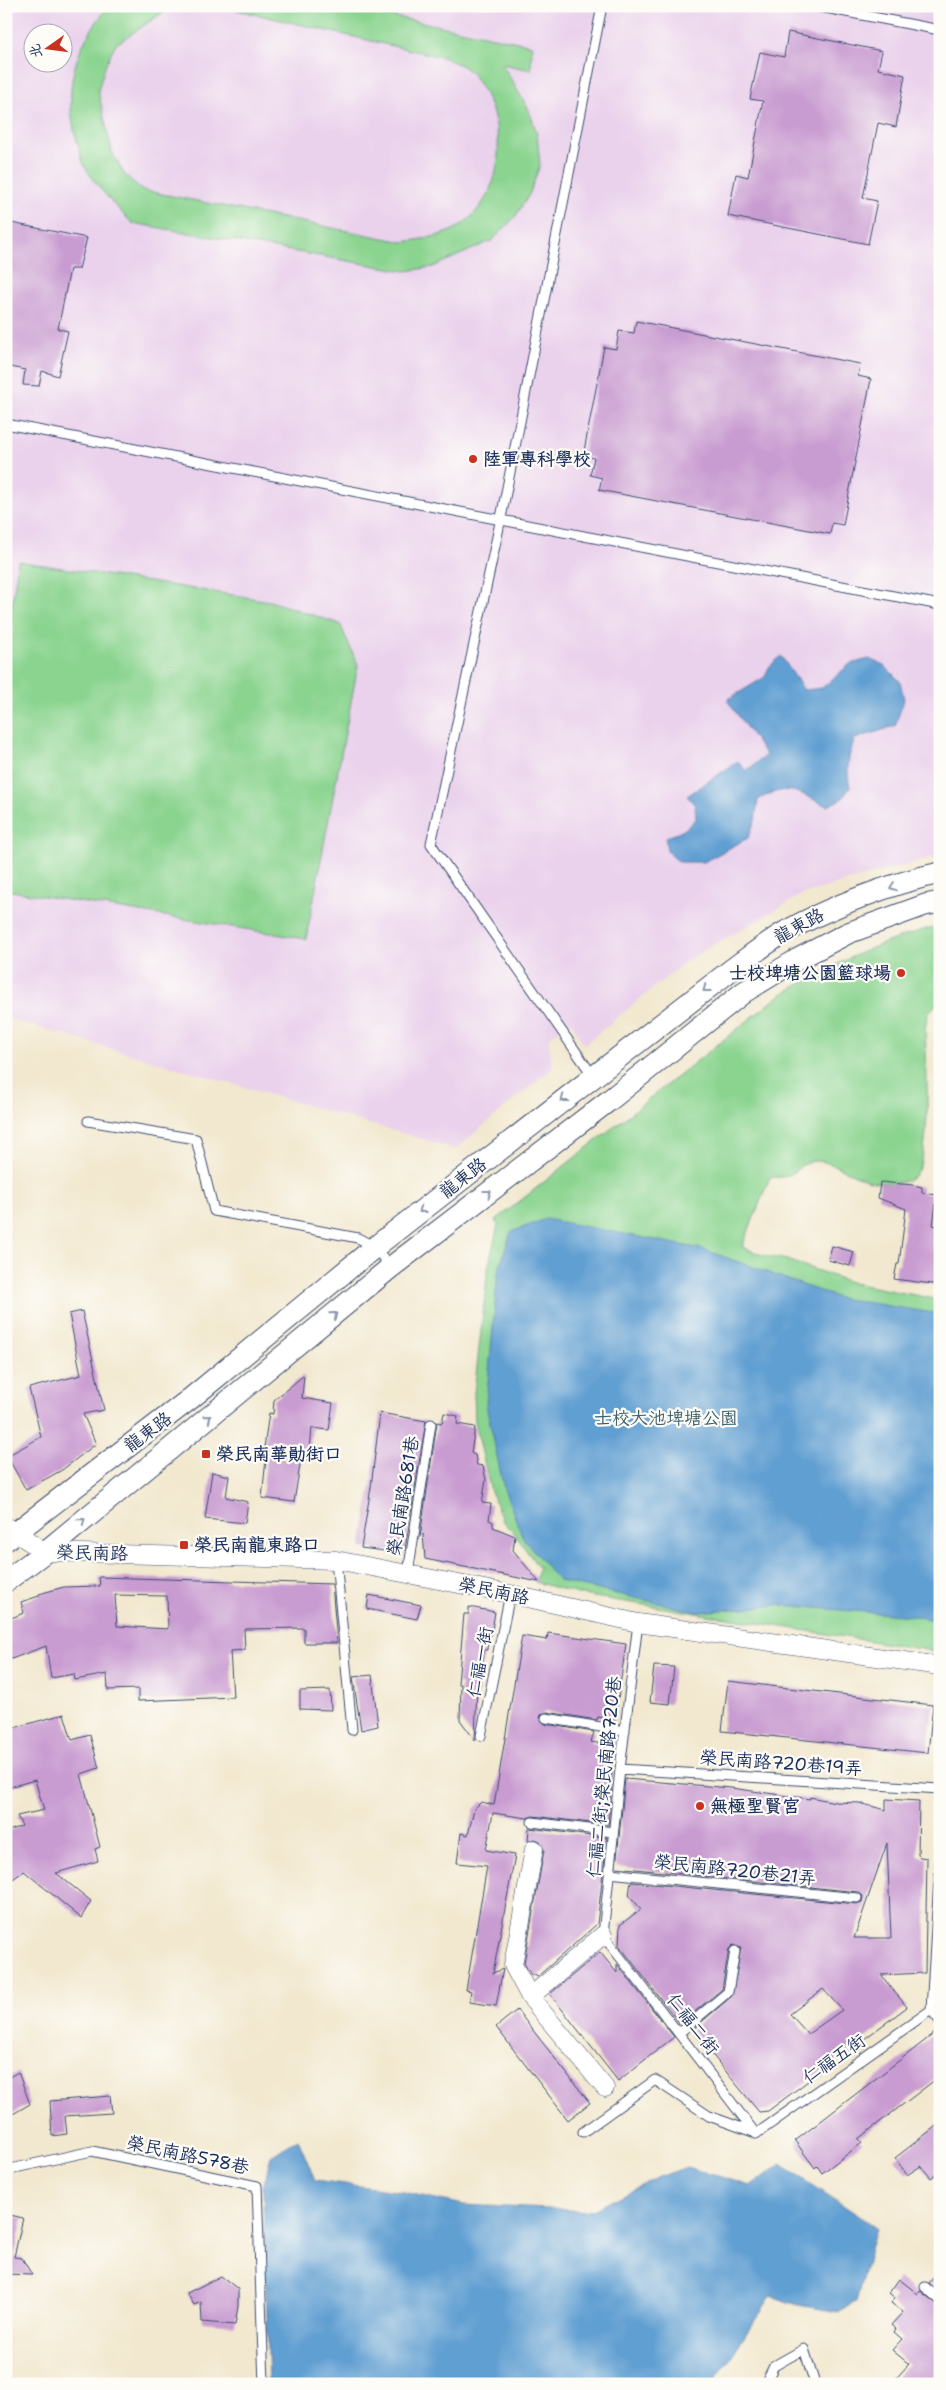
<svg xmlns="http://www.w3.org/2000/svg" width="946" height="2390" font-family="'Shantell Sans','LXGW WenKai TC',sans-serif">
  <rect width="100%" height="100%" fill="#fdfcf7"/>
  <filter id="ink" filterUnits="userSpaceOnUse"><feTurbulence type="fractalNoise" baseFrequency=".02" numOctaves="2"/><feDisplacementMap in="SourceGraphic" scale="10" xChannelSelector="R" yChannelSelector="G"/><feConvolveMatrix kernelMatrix="1 2 1 2 8 2 1 2 1" color-interpolation-filters="sRGB"/></filter>
  <filter id="wash" filterUnits="userSpaceOnUse"><feTurbulence type="fractalNoise" baseFrequency=".0096" numOctaves="4" result="noise"/><feDisplacementMap in="SourceGraphic" scale="20" xChannelSelector="R" yChannelSelector="G"/><feGaussianBlur stdDeviation="1.12" result="paint"/><feColorMatrix in="noise" values="0 0 0 0 0 0 0 0 0 0 0 0 0 0 0 0 0 1.4 0 .05"/><feComposite in="paint" operator="in"/></filter>
  <g filter="url(#wash)">
    <rect width="100%" height="100%" fill="#f2e8cf"/>
    <path fill="#ead1ec" fill-rule="evenodd" d="M6,6H940V855L803,894L686,961L584,1045L571,1021L548,1039L553,1067L456,1149L6,1018ZM32,32H62V62H32Z"/>
    <path fill="#8bd490" stroke="#538277" d="M180,6L168,9L115,45L105,66L98,91L112,152L124,174L142,190L403,242C423,239 448,236 464,223C510,187 507,115 471,73C465,66 453,62 445,58L220,6H343L532,45L531,70L502,64L529,110L537,134L540,165L529,195L515,217L493,240L433,267L405,271L132,223C115,206 98,188 85,167C81,160 80,150 77,141C62,89 74,47 109,6Z
      M18,561L270,601L340,624L358,665L306,939L6,890V649Z
      M934,927L940,941V1001L929,1012L925,1028C926,1057 933,1154 915,1175C906,1185 889,1184 876,1182C857,1180 833,1160 815,1161C794,1163 798,1180 770,1177L742,1247L765,1256L787,1260L853,1283L940,1300V1652L582,1595L535,1582L539,1568L514,1533L503,1522L491,1492L475,1421L474,1393L488,1268L498,1225L496,1220L779,996C829,966 878,942 934,927Z"/>
    <path fill="#609fd2" stroke="#3e6798" d="M781,656L804,690L822,688L850,664L869,659L884,665L900,681L904,700L895,726L855,739C848,756 846,769 850,787L843,798L828,806C798,794 791,781 758,800L755,821L748,838L704,862H679L667,851L665,837C678,834 689,829 696,817L695,805L687,796L738,761L746,771L766,755L727,700L765,677L769,667Z
      M546,1219L702,1249L839,1298L940,1314V1621L914,1616L780,1605L698,1612L559,1581L523,1538L504,1489L486,1404L498,1272L511,1232Z
      M298,2139L315,2180L403,2192L464,2205L591,2211L659,2177L687,2167L750,2186L781,2164L876,2227L856,2302L838,2312L798,2305L771,2296L713,2384H269L263,2185L271,2156Z"/>
    <g id="blocks">
      <path fill="#c99cd1" fill-rule="evenodd" d="M788,32L882,51L878,69L905,75L896,127L878,123L863,198L877,201L868,244L728,216L736,174L748,177L763,101L750,99L760,52L784,57Z
        M6,222L87,238L79,269H70L58,329L68,331L58,376L42,371L39,386L23,385L25,370L6,366Z
        M636,321L860,364L858,376L871,379L843,525L832,523L830,534L599,490L602,478L590,475L594,458L583,456L604,347L616,349L619,331L634,333Z
        M880,1182L913,1185L922,1187V1193L937,1195L933,1225L940,1227V1285L894,1279L897,1264H899L906,1209L878,1198Z
        M832,1246L854,1252L850,1266L828,1260Z
        M82,1311L104,1410L83,1414L96,1444L62,1470L26,1490L7,1456L41,1437L29,1388L81,1375L69,1314Z
        M304,1375L302,1398L333,1403L329,1430L312,1428L309,1460L301,1459L294,1502L262,1498L267,1449L264,1448L269,1413L273,1414L274,1400Z
        M380,1413L426,1421L405,1549L401,1553L361,1548L371,1487Z
        M444,1413L458,1416L457,1424L475,1427L471,1453L475,1455L477,1465L483,1466L486,1480L482,1503L491,1504L489,1520L493,1522V1527L515,1536L513,1550L539,1582L425,1559L423,1534L420,1537L437,1422L442,1423Z
        M212,1472L229,1476L226,1497L248,1502L245,1523L205,1519Z
        M99,1577L332,1584L337,1643H304V1628L244,1629L245,1650L230,1651L233,1697L138,1701V1689L108,1690L107,1674L75,1680L74,1674L51,1678L46,1646L6,1661V1620L24,1613L21,1602L39,1596V1594L64,1587L100,1586ZM115,1595L167,1596L168,1629L117,1626Z
        M369,1595L421,1605L417,1619L367,1609Z
        M469,1607L495,1612L491,1636L488,1635L487,1650H484L480,1685H477L475,1740L460,1720L461,1684H458L464,1614H469Z
        M548,1633L626,1644L615,1720L598,1717L597,1720L547,1712L542,1714L540,1717L545,1724L594,1732L591,1742L614,1746L608,1825L533,1816L527,1818L493,1813L486,1850L515,1855L493,1973L503,1969L496,2006L469,2002L471,1991L466,1990L487,1866L457,1863L461,1833L468,1835L474,1809L481,1802L494,1805L522,1636L547,1640Z
        M654,1666L674,1667L670,1704L650,1702Z
        M372,1675L378,1726L361,1730L353,1677Z
        M728,1681L933,1705L928,1753L722,1731Z
        M330,1690L331,1710L300,1709V1691Z
        M64,1714L72,1740L90,1735L99,1768L81,1774L100,1847L95,1849L98,1861L56,1873L91,1901L81,1918L24,1871L6,1884V1832L22,1826L17,1816L44,1810L35,1780L6,1788V1730Z
        M625,1779L731,1788L810,1799V1797L835,1802L859,1803L886,1810V1799L919,1801L918,1855L920,1857L927,1858L925,1973L881,1975L907,2007L768,2111L759,2112L692,2030L732,1996L741,1948L733,1945L729,1949L722,1989L680,2024L619,1945L620,1925L641,1909L629,1895L631,1882L856,1904L862,1902L863,1896L858,1892L616,1867ZM887,1843L891,1938H854ZM823,1989L842,2010L808,2034L790,2014Z
        M529,1828L607,1838L597,1924L537,1977L535,1975H531L524,1963L544,1850L540,1841L535,1839L528,1841Z
        M600,1952L617,1973V1964L674,2037L618,2081L550,1994Z
        M517,2010L590,2103L568,2120L496,2027Z
        M940,2029V2076L858,2139L862,2143L822,2173L817,2166L815,2168L795,2141Z
        M18,2072L30,2104L6,2118V2079Z
        M110,2096L112,2113L65,2116L67,2134L52,2136L50,2101Z
        M940,2123V2172L931,2178L921,2166L907,2175L895,2158Z
        M6,2214L23,2218L14,2257L22,2258L32,2275L6,2274Z
        M940,2270V2292L929,2283Z
        M221,2276L238,2289V2306L235,2325L202,2322L201,2302L194,2305L187,2293Z
        M899,2279L918,2294L920,2291L940,2306V2384H891L909,2364L892,2350L902,2339L894,2332L896,2329L891,2325L903,2312L891,2303L895,2298L889,2293Z"/>
    </g>
  </g>
  <g filter="url(#ink)">
    <use href="#blocks" fill-opacity="0" stroke="#3b4b6f" stroke-width="1"/>
    <g fill="none" stroke-linecap="round" stroke-linejoin="round">
      <g stroke="#3b4b6f" stroke-width="11">
        <path id="service" d="M815,6L940,30
          M6,424L940,605
          M593,1076L431,844L501,518L602,6
          M88,1121L196,1139L214,1211L358,1238L375,1247L390,1267
          M336,1560L352,1730
          M408,1573L431,1424
          M638,1623L620,1769L603,1935L756,2134
          M546,1718L625,1731
          M481,1736L510,1594
          M620,1769L940,1789
          M532,1822L613,1832
          M940,1862L931,2010L940,2021
          M609,1873L857,1898
          M679,2033L728,1992L735,1951
          M583,2132L655,2080L709,2116L756,2133
          M756,2134L931,2010
          M6,2170L92,2151L257,2186L264,2384
          M925,2287L940,2300
          M765,2384L774,2366L804,2349L815,2384"/>
      </g>
      <g stroke="#3b4b6f" stroke-width="19">
        <path id="minor" d="M7,1527L45,1552L336,1560L510,1594L638,1623L940,1666
          M534,1849L513,1965L530,1997L605,2088
          M530,1997L603,1935"/>
      </g>
      <g stroke="#3b4b6f" stroke-width="23">
        <path id="tertiary" d="M6,1540L190,1399L375,1247L731,970C749,957 766,943 785,932C827,908 892,883 940,873
          M6,1581L45,1552L390,1268L611,1099L744,992L798,959L848,933L925,905L940,902"/>
      </g>
      <use href="#service" stroke="#fff" stroke-width="9"/>
      <use href="#minor" stroke="#fff" stroke-width="18"/>
      <use href="#tertiary" stroke="#fff" stroke-width="21"/>
    </g>
    <defs><path id="oneway-chevron" d="M-2-3.5L2.5 0L-2 3.5" fill="none" stroke-width="1.6" stroke-linecap="round" stroke-linejoin="round" transform="scale(1.25)"/></defs>
    <g stroke="#8d97ae">
      <use href="#oneway-chevron" transform="translate(893 887) rotate(161)"/>
      <use href="#oneway-chevron" transform="translate(706 989) rotate(142)"/>
      <use href="#oneway-chevron" transform="translate(564 1099) rotate(142)"/>
      <use href="#oneway-chevron" transform="translate(488 1193) rotate(-37)"/>
      <use href="#oneway-chevron" transform="translate(422 1210) rotate(142)"/>
      <use href="#oneway-chevron" transform="translate(334 1315) rotate(-40)"/>
      <use href="#oneway-chevron" transform="translate(208 1418) rotate(-39)"/>
      <use href="#oneway-chevron" transform="translate(82 1521) rotate(-39)"/>
    </g>
  </g>
  <g fill="#c8321e" stroke="#fdfcf7" stroke-width="2">
    <circle cx="473" cy="459" r="5"/>
    <circle cx="901" cy="973" r="5"/>
    <rect x="201" y="1449" width="10" height="10" rx="2.5"/>
    <rect x="179" y="1540" width="10" height="10" rx="2.5"/>
    <circle cx="700" cy="1806" r="5"/>
  </g>
  <g text-anchor="middle" stroke-width="4.5" stroke-linejoin="round" paint-order="stroke">
    <g font-size="18" font-weight="bold" fill="#1b2f5e" stroke="#fdfcf7" text-anchor="start">
      <text x="483" y="465">陸軍專科學校</text>
      <text x="891" y="979" text-anchor="end">士校埤塘公園籃球場</text>
      <text x="216" y="1460">榮民南華勛街口</text>
      <text x="194" y="1551">榮民南龍東路口</text>
      <text x="710" y="1812">無極聖賢宮</text>
    </g>
    <g font-size="18" fill="#1b2f5e" stroke="#fdfcf7">
      <text transform="translate(799 926) rotate(-29)" y="6">龍東路</text>
      <text transform="translate(463 1178) rotate(-38)" y="6">龍東路</text>
      <text transform="translate(148 1432) rotate(-37)" y="6">龍東路</text>
      <text transform="translate(403 1496) rotate(-81)" y="6">榮民南路681巷</text>
      <text transform="translate(92 1553) rotate(1)" y="6">榮民南路</text>
      <text transform="translate(494 1591) rotate(12)" y="6">榮民南路</text>
      <text transform="translate(480 1662) rotate(-79)" y="6">仁福一街</text>
      <text transform="translate(781 1763) rotate(4)" y="6">榮民南路720巷19弄</text>
      <text transform="translate(604 1777) rotate(-84)" y="6">仁福二街;榮民南路720巷</text>
      <text transform="translate(735 1870) rotate(6)" y="6">榮民南路720巷21弄</text>
      <text transform="translate(693 2024) rotate(52)" y="6">仁福二街</text>
      <text transform="translate(834 2059) rotate(-35)" y="6">仁福五街</text>
      <text transform="translate(188 2155) rotate(12)" y="6">榮民南路578巷</text>
    </g>
    <g font-size="18" fill="#3d616d" stroke="#fdfcf7">
      <text x="666" y="1424">士校大池埤塘公園</text>
    </g>
  </g>
  <rect width="946" height="2390" fill="none" stroke="#fdfcf7" stroke-width="25"/>
  <g transform="translate(48 48) rotate(256)"><circle r="24" fill="#fdfcf7" stroke="#a3aaba"/>
  <path d="M0-4L9 19L0 12L-9 19Z" fill="#c8321e"/>
  <text y="-8" font-size="14" font-weight="bold" text-anchor="middle" fill="#1b2f5e">北</text>
  </g>
</svg>
